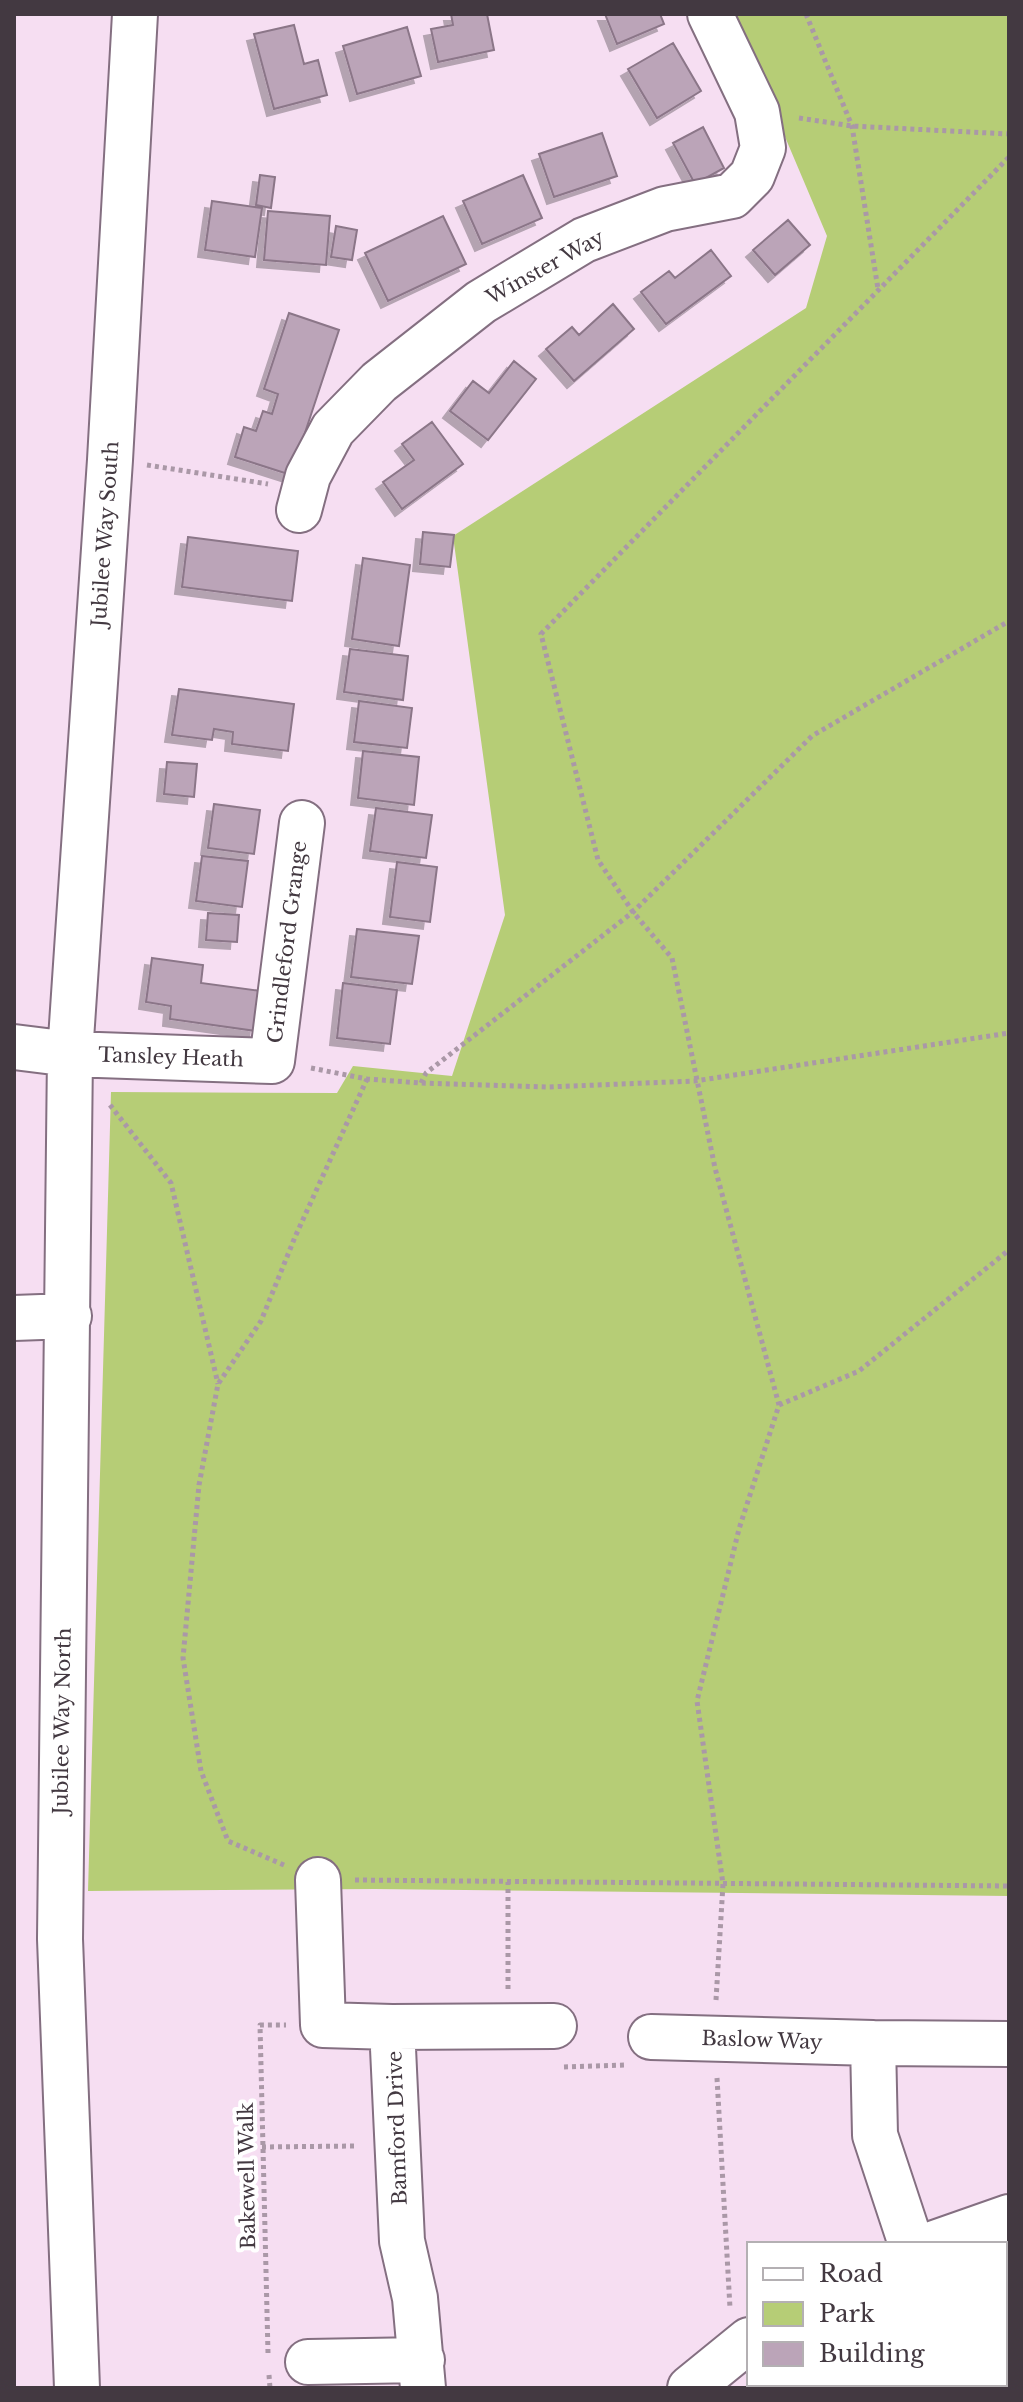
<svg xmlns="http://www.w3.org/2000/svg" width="1023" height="2402" font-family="'Libre Baskerville',serif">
  <defs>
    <filter id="shadow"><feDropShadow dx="-7" dy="7" stdDeviation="0" flood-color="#0004"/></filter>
  </defs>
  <rect width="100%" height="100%" fill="#f6def2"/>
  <path fill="#b6cd76" d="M733,14H1009V1896L375,1889L88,1891L111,1092L337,1093L353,1066L452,1076L505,915L453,536L806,308L827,236Z"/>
  <path fill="#bba4b8" stroke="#8b7688" stroke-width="2" filter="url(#shadow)" d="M451,14H487L494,50L438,62L431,29L453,25Z
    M605,14H660L664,24L617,44Z
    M294,25L304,64L318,60L327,95L274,109L254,34Z
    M407,27L421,76L357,94L343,46Z
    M673,43L701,91L657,118L628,69Z
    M703,127L724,168L695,184L673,143Z
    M602,133L617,176L554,197L539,154Z
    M260,175L275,177L271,208L256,205Z
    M523,175L542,218L482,244L463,201Z
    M212,201L262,208L255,257L205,250Z
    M268,211L330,216L326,265L264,260Z
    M443,216L466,264L388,301L365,253Z
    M788,220L810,245L775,275L753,250Z
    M336,226L357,230L352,260L331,257Z
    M711,250L731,276L666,324L641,292L669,271L675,278Z
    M613,304L634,329L574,381L546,349L572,327L579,335Z
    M289,313L339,330L291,475L235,457L244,427L256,431L263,411L272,414L278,394L264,389Z
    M514,361L536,379L488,440L450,411L473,381L489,393Z
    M432,422L463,464L402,509L383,482L414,460L402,444Z
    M423,532L454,535L450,567L420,564Z
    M188,537L298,551L292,601L182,587Z
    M363,558L410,565L399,646L352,639Z
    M350,649L408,656L403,700L344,692Z
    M179,689L294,704L288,751L232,744L233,732L214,729L212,740L172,735Z
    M359,701L412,708L407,748L354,742Z
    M363,751L419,757L414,805L358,798Z
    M167,762L197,764L194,797L164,794Z
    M214,804L260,810L254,854L208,848Z
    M376,808L432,815L426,858L370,851Z
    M202,856L248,861L242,907L196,901Z
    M397,862L437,867L430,922L390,917Z
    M208,913L239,915L237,942L206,940Z
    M357,929L419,936L412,984L351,977Z
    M152,958L203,965L201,983L261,991L256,1031L170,1019L171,1006L146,1002Z
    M343,983L397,990L390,1044L337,1038Z"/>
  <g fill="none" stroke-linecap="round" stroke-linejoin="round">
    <g stroke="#846f81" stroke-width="48">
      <path id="minor" d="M299,510L308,476L333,429L379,382L481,302L584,240L665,209L732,196L752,176L763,148L757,112L710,14
        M14,1047L70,1054L272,1061L302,823
        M14,1318L69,1316
        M318,1880L323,2025L392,2027
        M651,2037L873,2043
        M911,2244L875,2135L873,2043L1009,2044
        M932,2244L1009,2217
        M308,2362L422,2360
        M879,2384L882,2388
        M77,2388L60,1939L70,1054L110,460L135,14
        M423,2388L415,2298L402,2241L392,2027L554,2026
        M690,2388L749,2340"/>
    </g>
    <path stroke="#aa98a7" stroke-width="5" stroke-dasharray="4 4" stroke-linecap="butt" d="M806,14L852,126L878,289
      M799,118L852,126L1009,134
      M147,465L268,484
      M311,1068L367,1079L421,1083L548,1087L695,1081L1009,1033
      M421,1083L426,1073L633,912L812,736L1009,621
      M110,1105L171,1183L218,1384
      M779,1405L859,1371L1009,1250
      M284,1865L228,1841L201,1771L183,1658L199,1485L218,1384L261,1321L295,1237L367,1079
      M355,1880L1009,1886
      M508,1989V1882
      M716,2000L723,1884L697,1701L739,1529L779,1405L715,1168L672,958L633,912L598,860L541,634L1009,157
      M564,2067L626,2065
      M717,2078L730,2308
      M262,2147L357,2146
      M268,2353L260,2025H286
      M269,2375L270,2388"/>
    <use href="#minor" stroke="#fff" stroke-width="44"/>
  </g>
  <g text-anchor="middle" stroke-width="8" stroke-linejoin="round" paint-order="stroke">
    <g font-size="20" fill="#433941" stroke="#fff">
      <text transform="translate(545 267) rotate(-29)" y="7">Winster Way</text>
      <text transform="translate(105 534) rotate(-86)" y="7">Jubilee Way South</text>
      <text transform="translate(287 942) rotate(-83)" y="7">Grindleford Grange</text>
      <text transform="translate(171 1057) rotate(2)" y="7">Tansley Heath</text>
      <text transform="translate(62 1721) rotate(-89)" y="7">Jubilee Way North</text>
      <text transform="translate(762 2040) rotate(2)" y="7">Baslow Way</text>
      <text transform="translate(397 2128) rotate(-92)" y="7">Bamford Drive</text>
      <text transform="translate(247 2176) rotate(-91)" y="7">Bakewell Walk</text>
    </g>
  </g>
  <rect width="1023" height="2402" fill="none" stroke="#433941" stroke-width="32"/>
  <rect x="747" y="2242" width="260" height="144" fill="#ffffff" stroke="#b4b0b3" stroke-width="2"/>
  <rect x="763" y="2268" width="40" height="12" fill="#ffffff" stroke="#b4b0b3" stroke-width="2"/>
  <text x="819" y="2282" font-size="24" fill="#433941">Road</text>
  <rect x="763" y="2302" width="40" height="24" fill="#b6cd76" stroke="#b4b0b3" stroke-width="2"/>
  <text x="819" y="2322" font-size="24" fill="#433941">Park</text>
  <rect x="763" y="2342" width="40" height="24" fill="#bba4b8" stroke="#b4b0b3" stroke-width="2"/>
  <text x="819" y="2362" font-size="24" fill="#433941">Building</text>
</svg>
